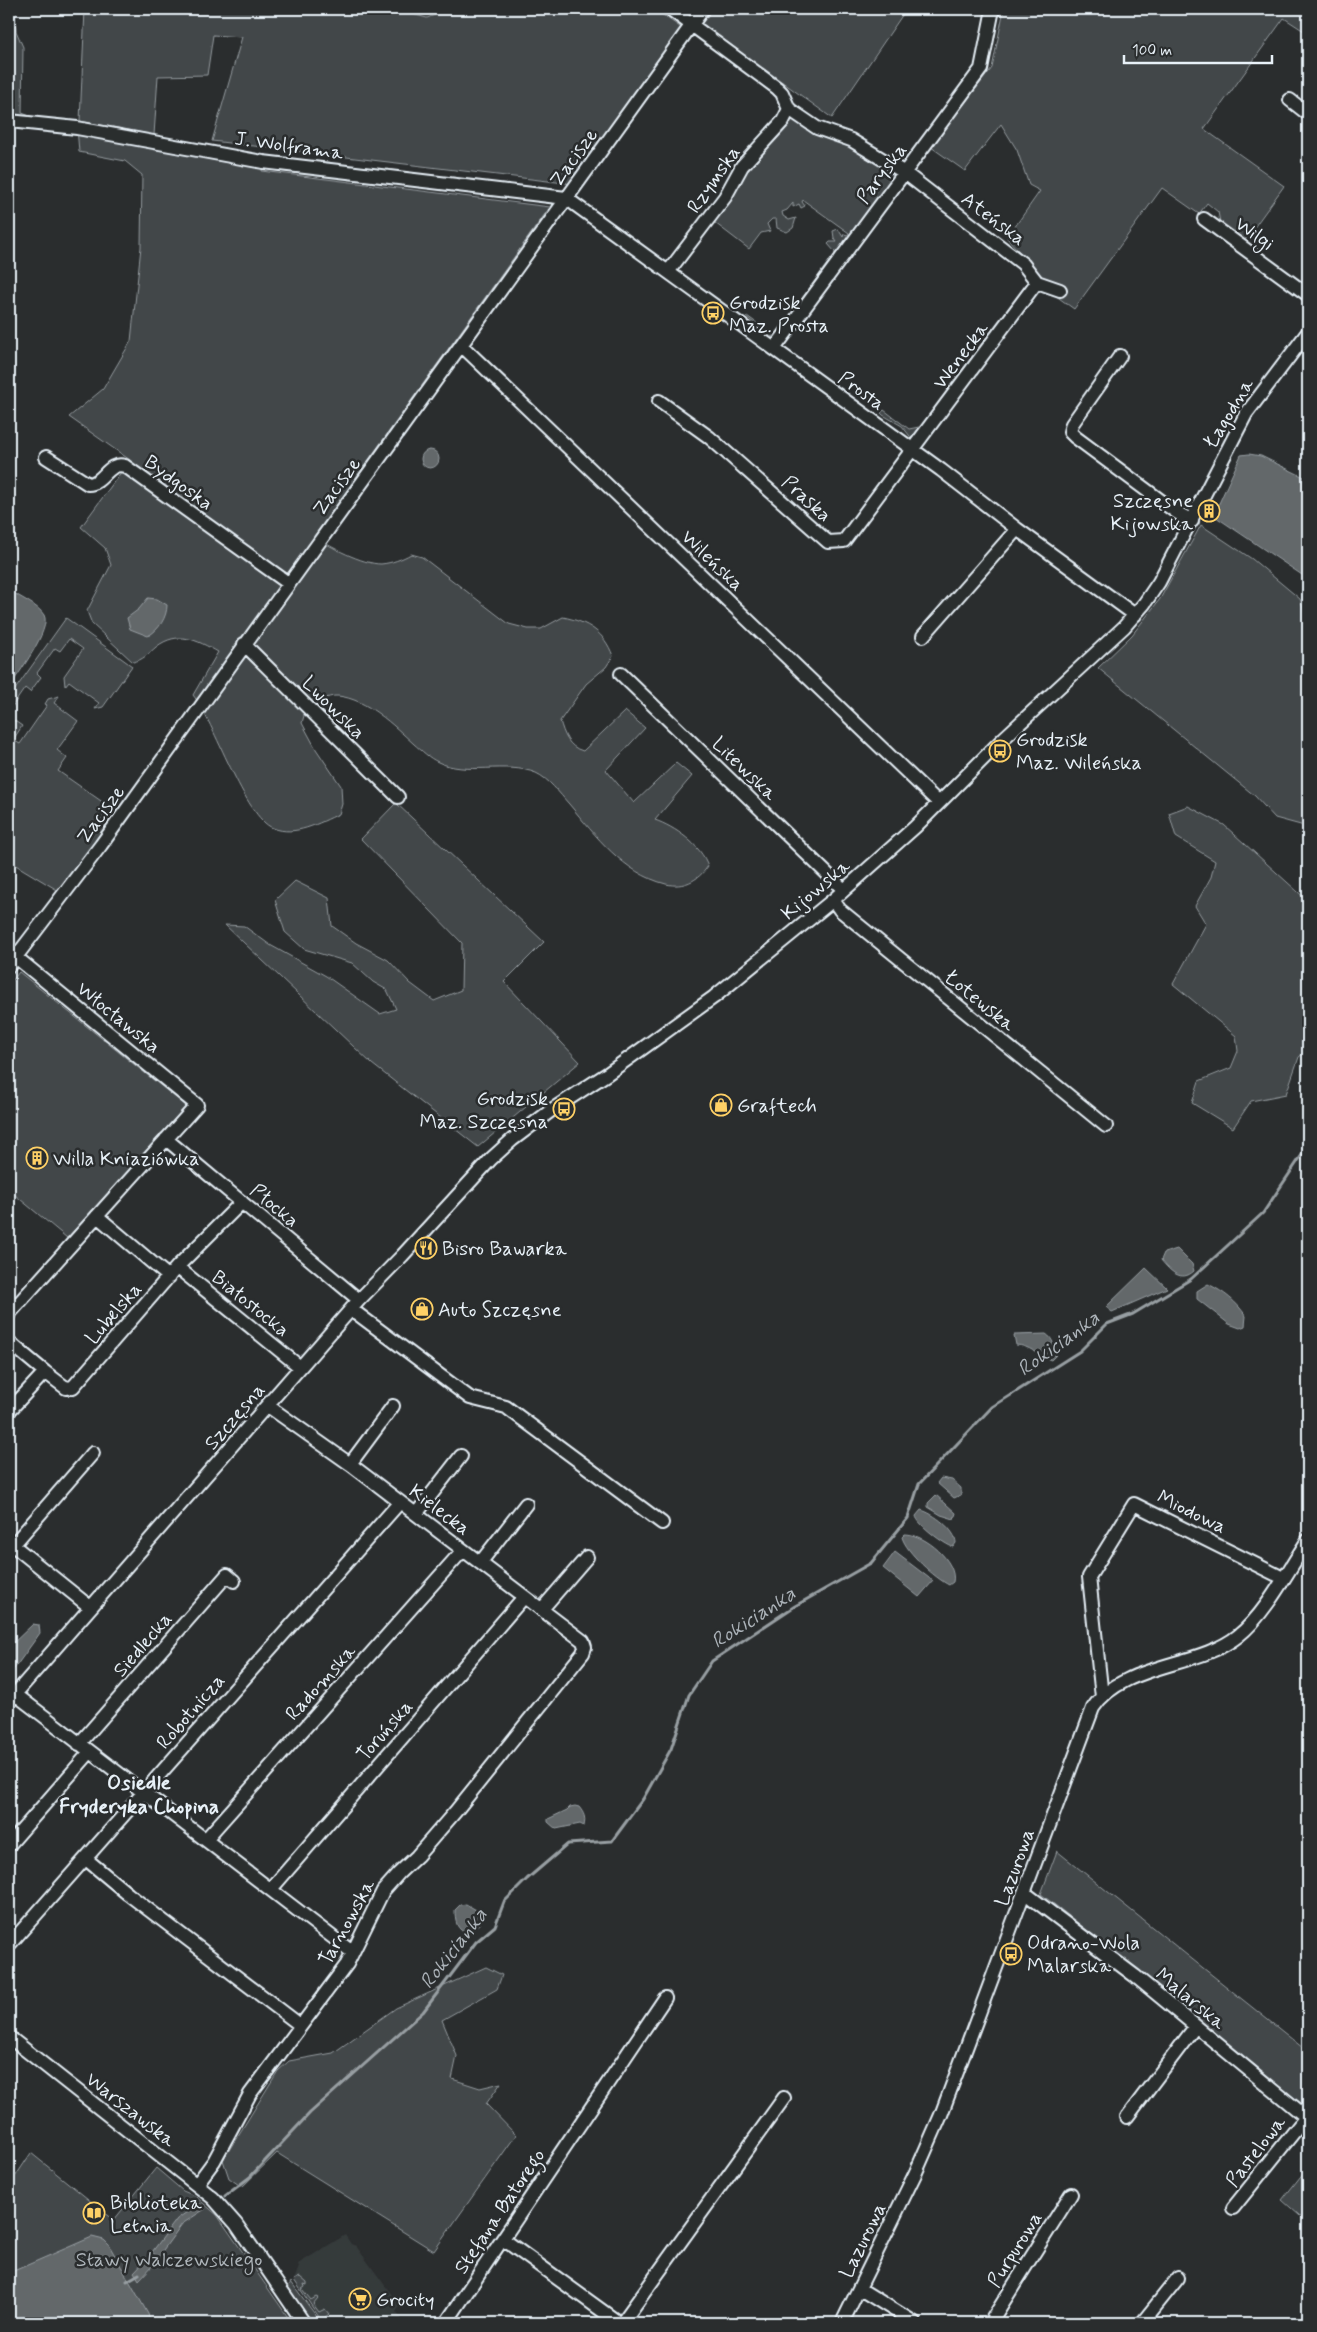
<svg xmlns="http://www.w3.org/2000/svg" width="1317" height="2332" font-family="Mynerve,sans-serif">
  <rect width="100%" height="100%" fill="#2a2d2e"/>
  <filter id="ink" filterUnits="userSpaceOnUse"><feTurbulence type="fractalNoise" baseFrequency=".02" numOctaves="2"/><feDisplacementMap in="SourceGraphic" scale="10" xChannelSelector="R" yChannelSelector="G"/><feConvolveMatrix kernelMatrix="1 2 1 2 8 2 1 2 1" color-interpolation-filters="sRGB"/></filter>
  <g filter="url(#ink)">
    <path fill="#363a3b" d="M345,2235L351,2244L356,2246L400,2306L396,2312L405,2323H323L294,2280L299,2267L298,2264Z"/>
    <path fill="#424648" stroke="#959ca0" d="M9,9H15L16,31L23,47L22,113L51,124L9,121Z
      M85,9H393L427,18L450,9H654L683,29L573,184L212,141L242,37L213,35L207,75L158,76L154,135L80,121Z
      M704,9H896L903,14L832,118L697,20Z
      M1004,9H1308V25L1304,31L1284,18L1204,129L1284,186L1245,240L1220,222L1218,212L1207,203L1199,214L1162,188L1074,309L1052,293L1044,279L1007,238L1040,191L1029,185L1017,150L1001,124L965,171L931,147L992,68Z
      M790,117L829,134L895,173L893,181L834,257L835,252L828,244L830,242H837L834,238L833,231L838,229L843,237L844,234L848,235L849,233L803,200L802,202L805,206L801,208L799,204L793,207V203L787,210L782,212L783,216L789,220L796,218L793,228L787,232L777,228L776,219H772L767,224L770,231L761,233L749,249L711,220L739,175Z
      M77,128L263,162L262,171L550,207L314,536C330,547 362,564 381,564C392,563 402,559 411,554L422,557L509,624L528,629H541L563,617C588,622 604,632 613,656L606,667L586,684L560,721C564,734 568,747 583,751L625,711L645,728L606,770L634,803L676,763L692,776L655,820C675,827 701,845 708,866C698,881 683,888 666,884C623,873 596,836 569,804C559,793 549,779 536,773C506,761 466,776 438,762C429,758 421,750 414,744C393,725 367,699 338,696C327,695 315,704 306,708L302,723L316,749L341,786L342,804L339,814C319,823 295,837 273,828C245,818 214,721 193,695L218,652C197,640 178,630 156,647C148,654 143,660 133,662L92,624L87,611L111,565L105,548L81,527L130,460L69,417L103,389L131,341L141,247L142,175L125,161L79,152Z
      M829,261L830,264L777,337L774,338L746,317L747,316L772,334H776Z
      M884,410L909,429L919,427L922,430L913,440L902,426L883,415L881,413Z
      M1201,525L1252,559L1300,599L1308,624V827L1275,818L1255,796L1098,668L1132,635L1160,599Z
      M66,618L132,666L103,707L95,709L99,703L69,681L65,686L64,676L83,649L69,639L60,651L55,648L37,673L41,677L30,692L25,688L9,711V698Z
      M59,696L54,703L78,721L57,750L67,758L58,771L104,803L108,823L59,891L9,861V717L22,726L13,740L20,744L47,705L45,704L48,699Z
      M396,803L544,942L504,982L580,1062L478,1147L372,1064L225,925L244,926L270,945L326,976L380,1014L396,1009L387,990L373,982L352,963L304,949L285,932L275,900L295,881L329,898L332,926L356,943L388,960L410,983L434,1001L461,990L462,943L361,839Z
      M1188,806L1224,825L1308,901V1050L1299,1057L1286,1094L1251,1101L1233,1128L1192,1103L1199,1081L1231,1068L1238,1051L1236,1036L1173,984L1206,924L1195,906L1211,877L1215,861L1176,837L1169,813Z
      M19,972L186,1106L67,1238L9,1190V985Z
      M1057,1851L1308,2052V2109L1138,1970L1041,1894Z
      M486,1967L502,1975L497,1989L442,2020L457,2056L452,2079L480,2088L501,2083L486,2104L516,2135L434,2251L277,2153L242,2187L229,2178L223,2160L278,2071L289,2061L333,2053L396,2008Z
      M31,2153L114,2220L156,2168L183,2191L195,2196L217,2215L292,2323H9V2186Z
      M1308,2167V2223L1282,2200Z
      M300,2277L307,2283V2285L304,2284L305,2287L302,2289L311,2300L316,2297L318,2298L313,2304L319,2312L325,2309L329,2314L324,2318L327,2323H323L294,2280Z
      M291,2282L317,2317L320,2323H314L302,2310L288,2288Z"/>
    <path fill="#63686b" stroke="#989fa3" d="M421 459a9 9 0 1 1 18 0a9 9 0 1 1-18 0Z
      M1249,454L1261,456L1308,479V579L1216,517V510L1241,455Z
      M9,590C19,597 38,605 44,615C52,629 17,675 9,688Z
      M148,598L157,599L167,605C167,617 159,630 148,636L130,629L127,618L139,609Z
      M1177,1249L1192,1264L1194,1271C1181,1283 1170,1271 1161,1260L1164,1253Z
      M1146,1268L1167,1288L1112,1312L1106,1307Z
      M1208,1284C1224,1292 1236,1301 1246,1316L1245,1326L1240,1328L1229,1324L1197,1299V1291Z
      M1046,1334C1054,1339 1054,1347 1056,1355L1051,1360C1039,1356 1029,1345 1016,1345L1014,1335Z
      M941,1478L952,1480L961,1488V1495L954,1498L937,1483Z
      M936,1495L956,1513L954,1519L941,1515L928,1507V1503Z
      M921,1510C933,1513 956,1530 956,1543L953,1547C945,1545 917,1524 916,1516Z
      M905,1534C925,1534 958,1562 953,1582L949,1585C935,1578 906,1552 902,1537Z
      M895,1552L933,1581L919,1597L883,1568Z
      M33,1624L39,1625L40,1633L9,1676V1647Z
      M575,1806L579,1807C584,1813 586,1818 584,1826L580,1824L556,1829L548,1822V1819L567,1810L570,1807Z
      M466,1904L483,1914L479,1924L468,1933C456,1931 455,1920 455,1910L460,1905Z
      M200,2203L205,2209L182,2224L158,2257L152,2252L177,2219Z
      M92,2237L104,2240L109,2245L148,2314L151,2323H9V2273Z
      M149,2256L156,2262L139,2280L134,2272Z"/>
    <g fill="none" stroke-linecap="round" stroke-linejoin="round">
      <path stroke="#989fa3" stroke-width="3" d="M225,2196L250,2177L310,2113L423,2012L476,1942L495,1926L504,1902L527,1879L568,1844L612,1841L643,1799L671,1749L689,1695L712,1661L795,1606L871,1563L908,1518L919,1484L992,1407L1080,1351L1107,1324L1133,1314L1191,1279L1263,1213L1308,1146
        M127,2281L139,2274"/>
      <g stroke="#e8f1f8" stroke-width="16">
        <path id="minor" d="M670,9L777,88L782,93L789,109L817,128L851,140L905,173L1023,264L1037,282L1060,290
          M1290,100L1308,114
          M9,121L77,128L263,162L566,198L941,470L1017,529L1135,615
          M1204,219L1308,295
          M668,272L725,197L742,166L783,121L789,109
          M461,345L939,803
          M774,349L981,69L993,9
          M1120,356L1072,424L1070,432L1075,437L1176,512L1192,521
          M659,401L709,437L828,542L844,541L1037,282
          M46,457L88,484C104,484 107,461 125,466L288,583
          M923,636L1017,529
          M244,644L398,797
          M621,674L844,890
          M833,900L840,910L1106,1126
          M9,966L101,845L703,9
          M166,1139L359,1300
          M97,1216L169,1277
          M177,1267L300,1367
          M351,1309L470,1398L506,1407L662,1523
          M9,1314L197,1105L17,958
          M9,1342L45,1372
          M9,1411L45,1372L66,1388L73,1387L177,1267L242,1202
          M350,1464L393,1406
          M416,1514L461,1456
          M9,1542L90,1607
          M13,1545L93,1453
          M480,1563L526,1504
          M542,1609L587,1557
          M15,1694L352,1952
          M1102,1697L1089,1577L1134,1504L1283,1578
          M9,1701L359,1300L402,1256L491,1159L512,1140L553,1109L607,1074L714,997L833,900L915,827L1004,738L1124,627L1144,604L1159,582L1246,414L1308,332
          M79,1744L227,1575L234,1581
          M206,1839L463,1550
          M9,1845L90,1752
          M86,1859L128,1894L300,2025
          M272,1888L524,1597
          M1025,1893L1135,1976L1306,2117L1233,2208
          M9,1945L400,1502
          M9,2037L213,2198L236,2224L304,2323
          M1127,2117L1195,2027
          M197,2184L214,2161L250,2094L347,1964L383,1891L399,1873L417,1856L455,1812L583,1653L585,1647L583,1641L350,1464L268,1406
          M503,2239L619,2323
          M860,2289L915,2323
          M446,2323L665,1998
          M622,2323L784,2098
          M842,2323L916,2172L941,2115L1093,1708C1122,1663 1198,1668 1238,1636C1265,1615 1289,1569 1308,1540
          M990,2323L1071,2194
          M1142,2323L1178,2278"/>
      </g>
      <use href="#minor" stroke="#2a2d2e" stroke-width="12"/>
    </g>
  </g>
  <defs>
    <g id="bus-ring" transform="scale(1.125)"><circle r="9.5" fill="#2a2d2e" stroke="#ffd166" stroke-width="1.5"/><path d="M-5-6H5V4H4V6H2V4H-2V6H-4V4H-5ZM-3.5-4V0h7V-4ZM-3.5 1.2v1.5H-2V1.2ZM2 1.2v1.5H3.5V1.2Z" fill="#ffd166"/></g>
    <g id="building-ring" transform="scale(1.125)"><circle r="9.5" fill="#2a2d2e" stroke="#ffd166" stroke-width="1.5"/><path d="M-4-6H4V6H1V3H-1V6H-4ZM-2.5-4.3h1.7v1.8h-1.7ZM.8-4.3h1.7v1.8H.8ZM-2.5-1h1.7V.8h-1.7ZM.8-1h1.7V.8H.8Z" fill="#ffd166"/></g>
    <g id="shop-ring" transform="scale(1.125)"><circle r="9.5" fill="#2a2d2e" stroke="#ffd166" stroke-width="1.5"/><path d="M-5-2.5h2.3a2.7 3.5 0 0 1 5.4 0H5L5.5 6h-11ZM-1.5-2.5h3a1.5 2.3 0 0 0-3 0Z" fill="#ffd166"/></g>
    <g id="restaurant-ring" transform="scale(1.125)"><circle r="9.5" fill="#2a2d2e" stroke="#ffd166" stroke-width="1.5"/><path d="M-5-6h1v4h1v-4h1v4h1v-4h1v5L-1.5 .5V6h-2V.5L-5-1ZM5-6V6H3V1.5H1.5Q1.5-4 5-6Z" fill="#ffd166"/></g>
    <g id="library-ring" transform="scale(1.125)"><circle r="9.5" fill="#2a2d2e" stroke="#ffd166" stroke-width="1.5"/><path d="M-6-4Q-3-5.5-.7-3.5V5Q-3 3-6 4ZM6-4Q3-5.5 .7-3.5V5Q3 3 6 4Z" fill="#ffd166"/></g>
    <g id="supermarket-ring" transform="scale(1.125)"><circle r="9.5" fill="#2a2d2e" stroke="#ffd166" stroke-width="1.5"/><path d="M-6-5.5h2.5l.6 2H6L4.5 2H-2.5L-4.4-4H-6ZM-1.5 3.2a1.3 1.3 0 1 0 .1 0ZM3 3.2a1.3 1.3 0 1 0 .1 0Z" fill="#ffd166"/></g>
  </defs>
  <g fill-rule="evenodd">
    <use href="#bus-ring" x="713" y="313"/>
    <use href="#building-ring" x="1209" y="511"/>
    <use href="#bus-ring" x="1000" y="751"/>
    <use href="#shop-ring" x="721" y="1105"/>
    <use href="#bus-ring" x="564" y="1109"/>
    <use href="#building-ring" x="37" y="1158"/>
    <use href="#restaurant-ring" x="426" y="1248"/>
    <use href="#shop-ring" x="422" y="1309"/>
    <use href="#bus-ring" x="1011" y="1954"/>
    <use href="#library-ring" x="94" y="2213"/>
    <use href="#supermarket-ring" x="360" y="2299"/>
  </g>
  <g text-anchor="middle" stroke-width="5" stroke-linejoin="round" paint-order="stroke">
    <g font-size="20" fill="#e8f1f8" stroke="#2a2d2e">
      <text transform="translate(289 145) rotate(8)" y="7">J. Wolframa</text>
      <text transform="translate(573 157) rotate(-54)" y="7">Zacisze</text>
      <text transform="translate(881 173) rotate(-53)" y="7">Paryska</text>
      <text transform="translate(713 179) rotate(-55)" y="7">Rzymska</text>
      <text transform="translate(994 218) rotate(37)" y="7">Ateńska</text>
      <text transform="translate(1255 233) rotate(36)" y="7">Wilgi</text>
      <text transform="translate(960 355) rotate(-53)" y="7">Wenecka</text>
      <text transform="translate(862 390) rotate(36)" y="7">Prosta</text>
      <text transform="translate(1228 413) rotate(-59)" y="7">Łagodna</text>
      <text transform="translate(179 482) rotate(36)" y="7">Bydgoska</text>
      <text transform="translate(336 486) rotate(-54)" y="7">Zacisze</text>
      <text transform="translate(807 498) rotate(42)" y="7">Praska</text>
      <text transform="translate(713 560) rotate(44)" y="7">Wileńska</text>
      <text transform="translate(334 707) rotate(45)" y="7">Lwowska</text>
      <text transform="translate(745 768) rotate(44)" y="7">Litewska</text>
      <text transform="translate(100 814) rotate(-54)" y="7">Zacisze</text>
      <text transform="translate(815 889) rotate(-40)" y="7">Kijowska</text>
      <text transform="translate(980 1000) rotate(39)" y="7">Łotewska</text>
      <text transform="translate(119 1017) rotate(39)" y="7">Włocławska</text>
      <text transform="translate(275 1205) rotate(40)" y="7">Płocka</text>
      <text transform="translate(251 1303) rotate(39)" y="7">Białostocka</text>
      <text transform="translate(113 1313) rotate(-49)" y="7">Lubelska</text>
      <text transform="translate(234 1416) rotate(-49)" y="7">Szczęsna</text>
      <text transform="translate(440 1509) rotate(37)" y="7">Kielecka</text>
      <text transform="translate(1192 1511) rotate(26)" y="7">Miodowa</text>
      <text transform="translate(142 1644) rotate(-49)" y="7">Siedlecka</text>
      <text transform="translate(320 1682) rotate(-48)" y="7">Radomska</text>
      <text transform="translate(190 1711) rotate(-49)" y="7">Robotnicza</text>
      <text transform="translate(384 1730) rotate(-49)" y="7">Toruńska</text>
      <text transform="translate(1014 1867) rotate(-70)" y="7">Lazurowa</text>
      <text transform="translate(346 1922) rotate(-61)" y="7">Tarnowska</text>
      <text transform="translate(1191 1998) rotate(40)" y="7">Malarska</text>
      <text transform="translate(131 2109) rotate(38)" y="7">Warszawska</text>
      <text transform="translate(1255 2151) rotate(-52)" y="7">Pastelowa</text>
      <text transform="translate(499 2211) rotate(-56)" y="7">Stefana Batorego</text>
      <text transform="translate(862 2240) rotate(-64)" y="7">Lazurowa</text>
      <text transform="translate(1014 2249) rotate(-58)" y="7">Purpurowa</text>
    </g>
    <g font-size="20" fill="#e8f1f8" stroke="#2a2d2e" text-anchor="start">
      <text x="729" y="309">Grodzisk<tspan x="729" dy="23">Maz. Prosta</tspan></text>
      <text x="1193" y="507" text-anchor="end">Szczęsne<tspan x="1193" dy="23">Kijowska</tspan></text>
      <text x="1016" y="746">Grodzisk<tspan x="1016" dy="23">Maz. Wileńska</tspan></text>
      <text x="548" y="1105" text-anchor="end">Grodzisk<tspan x="548" dy="23">Maz. Szczęsna</tspan></text>
      <text x="737" y="1112">Graftech</text>
      <text x="53" y="1165">Willa Kniaziówka</text>
      <text x="442" y="1255">Bisro Bawarka</text>
      <text x="438" y="1316">Auto Szczęsne</text>
      <text x="1027" y="1949">Odrano-Wola<tspan x="1027" dy="23">Malarska</tspan></text>
      <text x="110" y="2209">Biblioteka<tspan x="110" dy="23">Letnia</tspan></text>
      <text x="376" y="2306">Grocity</text>
    </g>
    <g font-size="20" fill="#aeb5ba" stroke="#2a2d2e">
      <text x="169" y="2266">Stawy Walczewskiego</text>
    </g>
    <g font-size="21" font-style="italic" fill="#acb3b9" stroke="#2a2d2e">
      <text transform="translate(1058 1343) rotate(-36)" y="7">Rokicianka</text>
      <text transform="translate(753 1617) rotate(-33)" y="7">Rokicianka</text>
      <text transform="translate(453 1948) rotate(-52)" y="7">Rokicianka</text>
    </g>
    <g font-size="21" font-weight="bold" fill="#e8f1f8" stroke="#2a2d2e">
      <text x="139" y="1789">Osiedle<tspan x="139" dy="24">Fryderyka Chopina</tspan></text>
    </g>
  </g>
  <rect width="1317" height="2332" fill="none" stroke="#2a2d2e" stroke-width="30"/>
  <rect x="15" y="15" width="1287" height="2302" fill="none" stroke="#e8f1f8" stroke-width="2" filter="url(#ink)"/>
  <path d="M1124 55v8h148v-8" fill="none" stroke="#e8f1f8" stroke-width="2.5"/>
  <text x="1132" y="55" font-size="15" fill="#e8f1f8" stroke="#2a2d2e" stroke-width="4" paint-order="stroke">100 m</text>
</svg>
